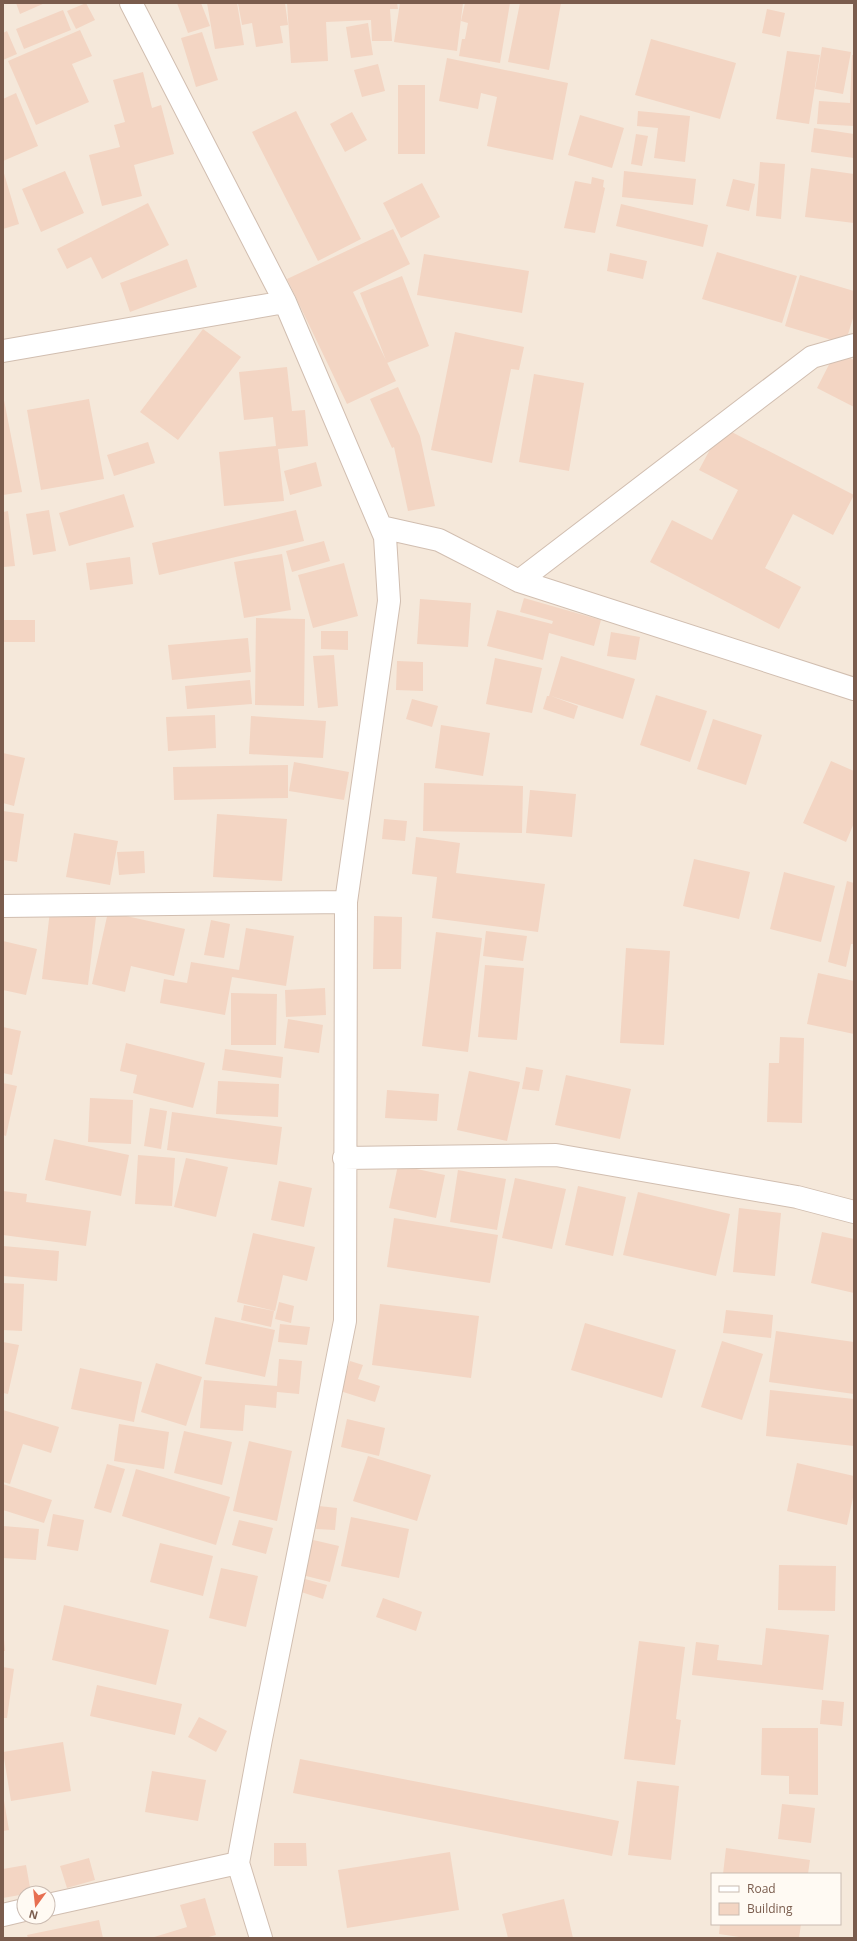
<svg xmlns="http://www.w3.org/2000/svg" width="857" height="1941" font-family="'Open Sans',sans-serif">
  <rect width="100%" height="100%" fill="#fdf6ec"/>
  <path fill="#f5e8da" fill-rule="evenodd" d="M3,3H854V1938H3ZM712,1874H840V1924H712ZM24,1893H48V1917H24Z"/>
  <path fill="#f3d5c3" d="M16,3H45L20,14Z
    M86,3L95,20L76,29L67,11Z
    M177,3H201L210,26L188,33Z
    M207,3H237L244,45L215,49Z
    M238,3H285L288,25L280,26L283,43L256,47L252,23L242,25Z
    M287,3H397L398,9H390L392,41H372L371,20L326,22L328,61L291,63Z
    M400,3H463L457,51L394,42Z
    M465,3H510L500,63L459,56L462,39H465L468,23L461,21Z
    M520,3H561L549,70L508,62Z
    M767,9L785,13L780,37L762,33Z
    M63,10L71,30L24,49L16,29Z
    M368,23L373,55L351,58L346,27Z
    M80,30L92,56L72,64L89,102L36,125L8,61Z
    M7,31L17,54L3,60V33Z
    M202,32L218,80L196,87L181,38Z
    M651,39L736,63L720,119L635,95Z
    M822,47L851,52L843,94L815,89Z
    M787,51L820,55L809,124L776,119Z
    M852,55H854V126L817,124L819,101L850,103Z
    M447,58L568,83L553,160L487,146L497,97L481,93L478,109L439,101Z
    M378,64L385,91L362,97L354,70Z
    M143,72L152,108L161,105L174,154L134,165L142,196L102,206L89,155L120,147L114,125L125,122L113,80Z
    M398,85H425V154H398Z
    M16,93L38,146L3,161V99Z
    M296,111L361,239L318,261L252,132Z
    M638,111L690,116L685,162L654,158L658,128L637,126Z
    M352,112L367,140L345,152L330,124Z
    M580,115L624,128L612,168L568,155Z
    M814,128L854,134V158L811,152Z
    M636,134L648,136L642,166L631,164Z
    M760,162L785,164L781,219L756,216Z
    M811,168L854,174V223L805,217Z
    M3,170L19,224L3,229Z
    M65,171L84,213L41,232L22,189Z
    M624,171L696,179L693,205L622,197Z
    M592,177L604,180L603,187L605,188L595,233L564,228L575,181L591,184Z
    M733,179L755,184L749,211L726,206Z
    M422,183L440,217L401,238L383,203Z
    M148,203L169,245L102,279L91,257L67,269L57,249Z
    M621,204L708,225L703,247L616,226Z
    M393,229L410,264L353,292L396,381L347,404L287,279Z
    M717,252L797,276L782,323L702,299Z
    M610,253L647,261L643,279L607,271Z
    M424,254L529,271L522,313L417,295Z
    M187,259L197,287L130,312L120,283Z
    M800,275L854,291V315L845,344L785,326Z
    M402,276L429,346L387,363L360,293Z
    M203,329L241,357L178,440L140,412Z
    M455,332L524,347L519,370L511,369L492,463L431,450Z
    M836,351L854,360V407L817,388Z
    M287,367L292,411L305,410L308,446L278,449L284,501L224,506L219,452L276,446L273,417L244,420L239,372Z
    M534,374L584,383L569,471L519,462Z
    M398,387L420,436L435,506L408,511L394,447L392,448L370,399Z
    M3,395L22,492L3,495Z
    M89,399L104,479L41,490L27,410Z
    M722,427L854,495L833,535L793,514L765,568L801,587L779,629L650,562L672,520L712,540L738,490L699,470Z
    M148,442L155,463L114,476L107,455Z
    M316,462L322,486L290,495L284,471Z
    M124,494L134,527L69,546L59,513Z
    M49,510L56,551L33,555L26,514Z
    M296,510L304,541L159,575L152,543Z
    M8,511L15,566L3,567V512Z
    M324,541L330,561L292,572L286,551Z
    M282,554L291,610L244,618L234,562Z
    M130,557L133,584L90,590L86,563Z
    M344,563L358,616L313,628L298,575Z
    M524,598L601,620L594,646L549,633L543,660L487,646L497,610L552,624L553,621L520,612Z
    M420,599L471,603L468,647L417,644Z
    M256,618L305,619L304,706L255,705Z
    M3,620H35V642H3Z
    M321,631H348V650L321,649Z
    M611,632L640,637L636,660L607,656Z
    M248,638L251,672L172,680L168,645Z
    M334,655L338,706L318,708L313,656Z
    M561,656L635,679L623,719L551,696L578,706L574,719L543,709L547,696H549Z
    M495,658L542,668L532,713L486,704Z
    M397,661L423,662V691L396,690Z
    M250,680L252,704L187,709L185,686Z
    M656,695L707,711L690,762L640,745Z
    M412,699L438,706L432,727L406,719Z
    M215,715L216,748L168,751L166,717Z
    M251,716L326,721L323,758L249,754Z
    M713,719L762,735L746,785L697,769Z
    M441,725L490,733L483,776L435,768Z
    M3,753L25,758L14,806L3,803Z
    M831,761L854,771V823L846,842L803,823Z
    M294,762L349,772L344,800L289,791Z
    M288,765V798L174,800L173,767Z
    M424,783L523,786L522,833L423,831Z
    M530,790L576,794L572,837L526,833Z
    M3,811L24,814L17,862L3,860Z
    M217,814L287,819L282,881L213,877Z
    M384,819L407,821L405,841L382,839Z
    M74,833L118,841L110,885L66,877Z
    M416,837L460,843L456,873L545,884L538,932L432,918L437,877L412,874Z
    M144,851L145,873L119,875L117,852Z
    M694,859L750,872L739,919L683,906Z
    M784,872L835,886L821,942L770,929Z
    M847,881L854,883V944H851L846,967L828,962Z
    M50,911L96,917L88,985L42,979Z
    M108,912L185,929L174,976L131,966L125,992L92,984Z
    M374,916L402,917L401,969H373Z
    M211,920L230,924L224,958L204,955Z
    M246,928L294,936L286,986L232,977L225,1015L160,1003L164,979L187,983L191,962L239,970Z
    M486,931L527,936L523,961L483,956Z
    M436,932L482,938L468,1052L422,1046Z
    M3,941L37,949L26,995L3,990Z
    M626,948L670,951L664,1045L620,1043Z
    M485,965L524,968L517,1040L478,1037Z
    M818,973L854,981V1034L807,1024Z
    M325,988L326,1015L286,1017L285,990Z
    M231,993L277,994L276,1045H231Z
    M288,1019L323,1025L319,1053L284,1048Z
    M3,1027L21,1031L12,1075L3,1073Z
    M780,1037L804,1038L802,1123L767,1122L769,1063H779Z
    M126,1043L205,1063L193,1108L133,1093L137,1075L120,1071Z
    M225,1049L283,1057L281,1078L222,1070Z
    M526,1067L543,1070L539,1091L522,1089Z
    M469,1071L520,1082L507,1141L457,1130Z
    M566,1075L631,1089L620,1139L555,1125Z
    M218,1081L279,1084L278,1117L216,1114Z
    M3,1083L17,1086L6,1136L3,1135Z
    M387,1090L439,1094L437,1121L385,1118Z
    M90,1098L133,1100L131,1144L88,1142Z
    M150,1108L167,1111L161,1149L144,1146Z
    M172,1112L282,1127L277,1165L167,1150Z
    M54,1139L129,1155L121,1196L45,1180Z
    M138,1155L175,1158L172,1206L135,1204Z
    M186,1158L228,1167L216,1217L174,1207Z
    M398,1165L445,1175L436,1218L389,1208Z
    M458,1170L506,1179L497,1230L450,1222Z
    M515,1178L566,1189L552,1249L502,1238Z
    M279,1181L312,1188L304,1227L271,1220Z
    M578,1186L626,1197L613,1256L565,1245Z
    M3,1191L27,1194L26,1202L91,1211L86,1246L3,1235Z
    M638,1192L730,1214L716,1276L623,1255Z
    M739,1208L781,1213L775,1276L733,1272Z
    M394,1218L498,1235L490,1283L387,1267Z
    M822,1232L854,1239V1293L811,1283Z
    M253,1233L315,1247L307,1281L283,1275L275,1311L237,1302Z
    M3,1246L59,1251L57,1281L3,1276Z
    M3,1283L24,1284L22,1331L3,1330Z
    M279,1302L294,1306L291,1323L275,1319Z
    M380,1304L479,1316L471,1378L372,1365Z
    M244,1305L274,1311L271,1327L241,1320Z
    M726,1310L773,1315L771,1338L723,1333Z
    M215,1317L275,1330L265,1377L205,1364Z
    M585,1323L676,1350L662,1398L571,1370Z
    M280,1324L310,1327L307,1345L278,1342Z
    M776,1331L854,1342V1394L769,1382Z
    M722,1341L763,1354L742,1420L701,1407Z
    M3,1342L19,1345L8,1394L3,1393Z
    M279,1359L302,1361L299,1394L277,1392L276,1408L245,1405L243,1431L200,1428L204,1380L277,1386Z
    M350,1361L363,1365L358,1379L380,1386L375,1402L340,1391Z
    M156,1363L202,1377L186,1426L141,1412Z
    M80,1368L142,1382L134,1422L71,1409Z
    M770,1390L854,1399V1446L766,1436Z
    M3,1410L59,1427L51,1453L23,1444L10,1484L3,1482Z
    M347,1419L385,1428L379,1456L341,1447Z
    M119,1424L169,1432L164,1469L114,1461Z
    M184,1431L232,1442L222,1485L174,1473Z
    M249,1441L292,1451L277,1521L233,1511Z
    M368,1456L431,1475L417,1521L353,1501Z
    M797,1463L854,1476V1493L847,1525L787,1511Z
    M107,1464L125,1469L111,1513L94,1508Z
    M136,1469L230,1497L216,1545L122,1516Z
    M3,1484L52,1500L44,1523L3,1510Z
    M319,1506L337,1508L335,1530L316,1529Z
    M53,1514L84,1520L78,1551L47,1546Z
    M351,1517L409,1529L399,1578L341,1566Z
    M239,1520L273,1528L266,1554L232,1545Z
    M3,1526L39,1529L36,1560L3,1558Z
    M309,1539L339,1546L330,1582L302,1575Z
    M160,1543L213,1556L203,1596L150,1582Z
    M779,1565L836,1566L835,1611L778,1610Z
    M221,1568L258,1576L246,1627L209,1618Z
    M305,1579L327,1585L323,1599L301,1592Z
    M383,1598L422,1612L416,1631L376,1617Z
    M64,1605L169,1630L156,1685L52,1660Z
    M3,1627L5,1651H3Z
    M766,1628L829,1635L823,1690L692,1675L696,1642L719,1645L717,1660L762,1665Z
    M639,1641L685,1647L676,1719L681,1720L675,1765L624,1759Z
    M3,1667L14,1669L7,1718H3Z
    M97,1685L182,1704L175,1735L90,1716Z
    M822,1700L844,1702L842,1726L820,1724Z
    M199,1717L227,1731L216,1752L188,1737Z
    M762,1728H818V1795L789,1794V1776L761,1775Z
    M63,1742L71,1791L11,1801L3,1752Z
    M300,1759L619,1821L612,1856L293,1793Z
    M152,1771L206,1780L198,1821L145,1812Z
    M637,1781L679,1786L671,1860L628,1855Z
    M3,1795L9,1830L3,1831Z
    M782,1804L815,1808L811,1843L778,1839Z
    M274,1843H306L307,1866H274Z
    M726,1848L810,1860L808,1874H723Z
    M450,1852L459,1910L347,1928L338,1870Z
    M89,1858L95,1880L67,1888L60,1866Z
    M26,1865L31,1893L3,1898V1869Z
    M205,1898L216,1935L205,1938H151L187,1927L180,1905Z
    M564,1899L573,1938H508L502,1914Z
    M99,1920L103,1938H28L27,1935Z
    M720,1924H801L799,1938H746L719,1934Z"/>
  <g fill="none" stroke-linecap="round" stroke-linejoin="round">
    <g stroke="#d1beb0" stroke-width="24">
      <path id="street" d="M131,3L285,302L385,537L389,601L346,902L345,1321L261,1739L238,1863L261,1938
        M3,351L285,302
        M381,527L439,540L519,581L854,689
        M519,581L812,357L854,345
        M3,906L346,902
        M344,1158L556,1155L797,1197L854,1212
        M48,1905L238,1863
        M3,1915L24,1910"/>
    </g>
    <use href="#street" stroke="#fff" stroke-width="22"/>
  </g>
  <rect width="857" height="1941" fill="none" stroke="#7a5c4d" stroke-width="8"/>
  <rect x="711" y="1873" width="130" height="52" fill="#fffaf3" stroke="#cabbb1"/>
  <rect x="719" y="1886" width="20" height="6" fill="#ffffff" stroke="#cabbb1"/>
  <text x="747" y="1893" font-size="12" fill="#7a5c4d">Road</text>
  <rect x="719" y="1903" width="20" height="12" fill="#f3d5c3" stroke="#cabbb1"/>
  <text x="747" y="1913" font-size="12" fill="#7a5c4d">Building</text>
  <g transform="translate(36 1905) rotate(195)"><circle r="19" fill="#fffaf3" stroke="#cabbb1"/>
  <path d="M0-3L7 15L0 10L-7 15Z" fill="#e76f51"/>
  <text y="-6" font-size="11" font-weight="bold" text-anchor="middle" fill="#7a5c4d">N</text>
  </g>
</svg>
